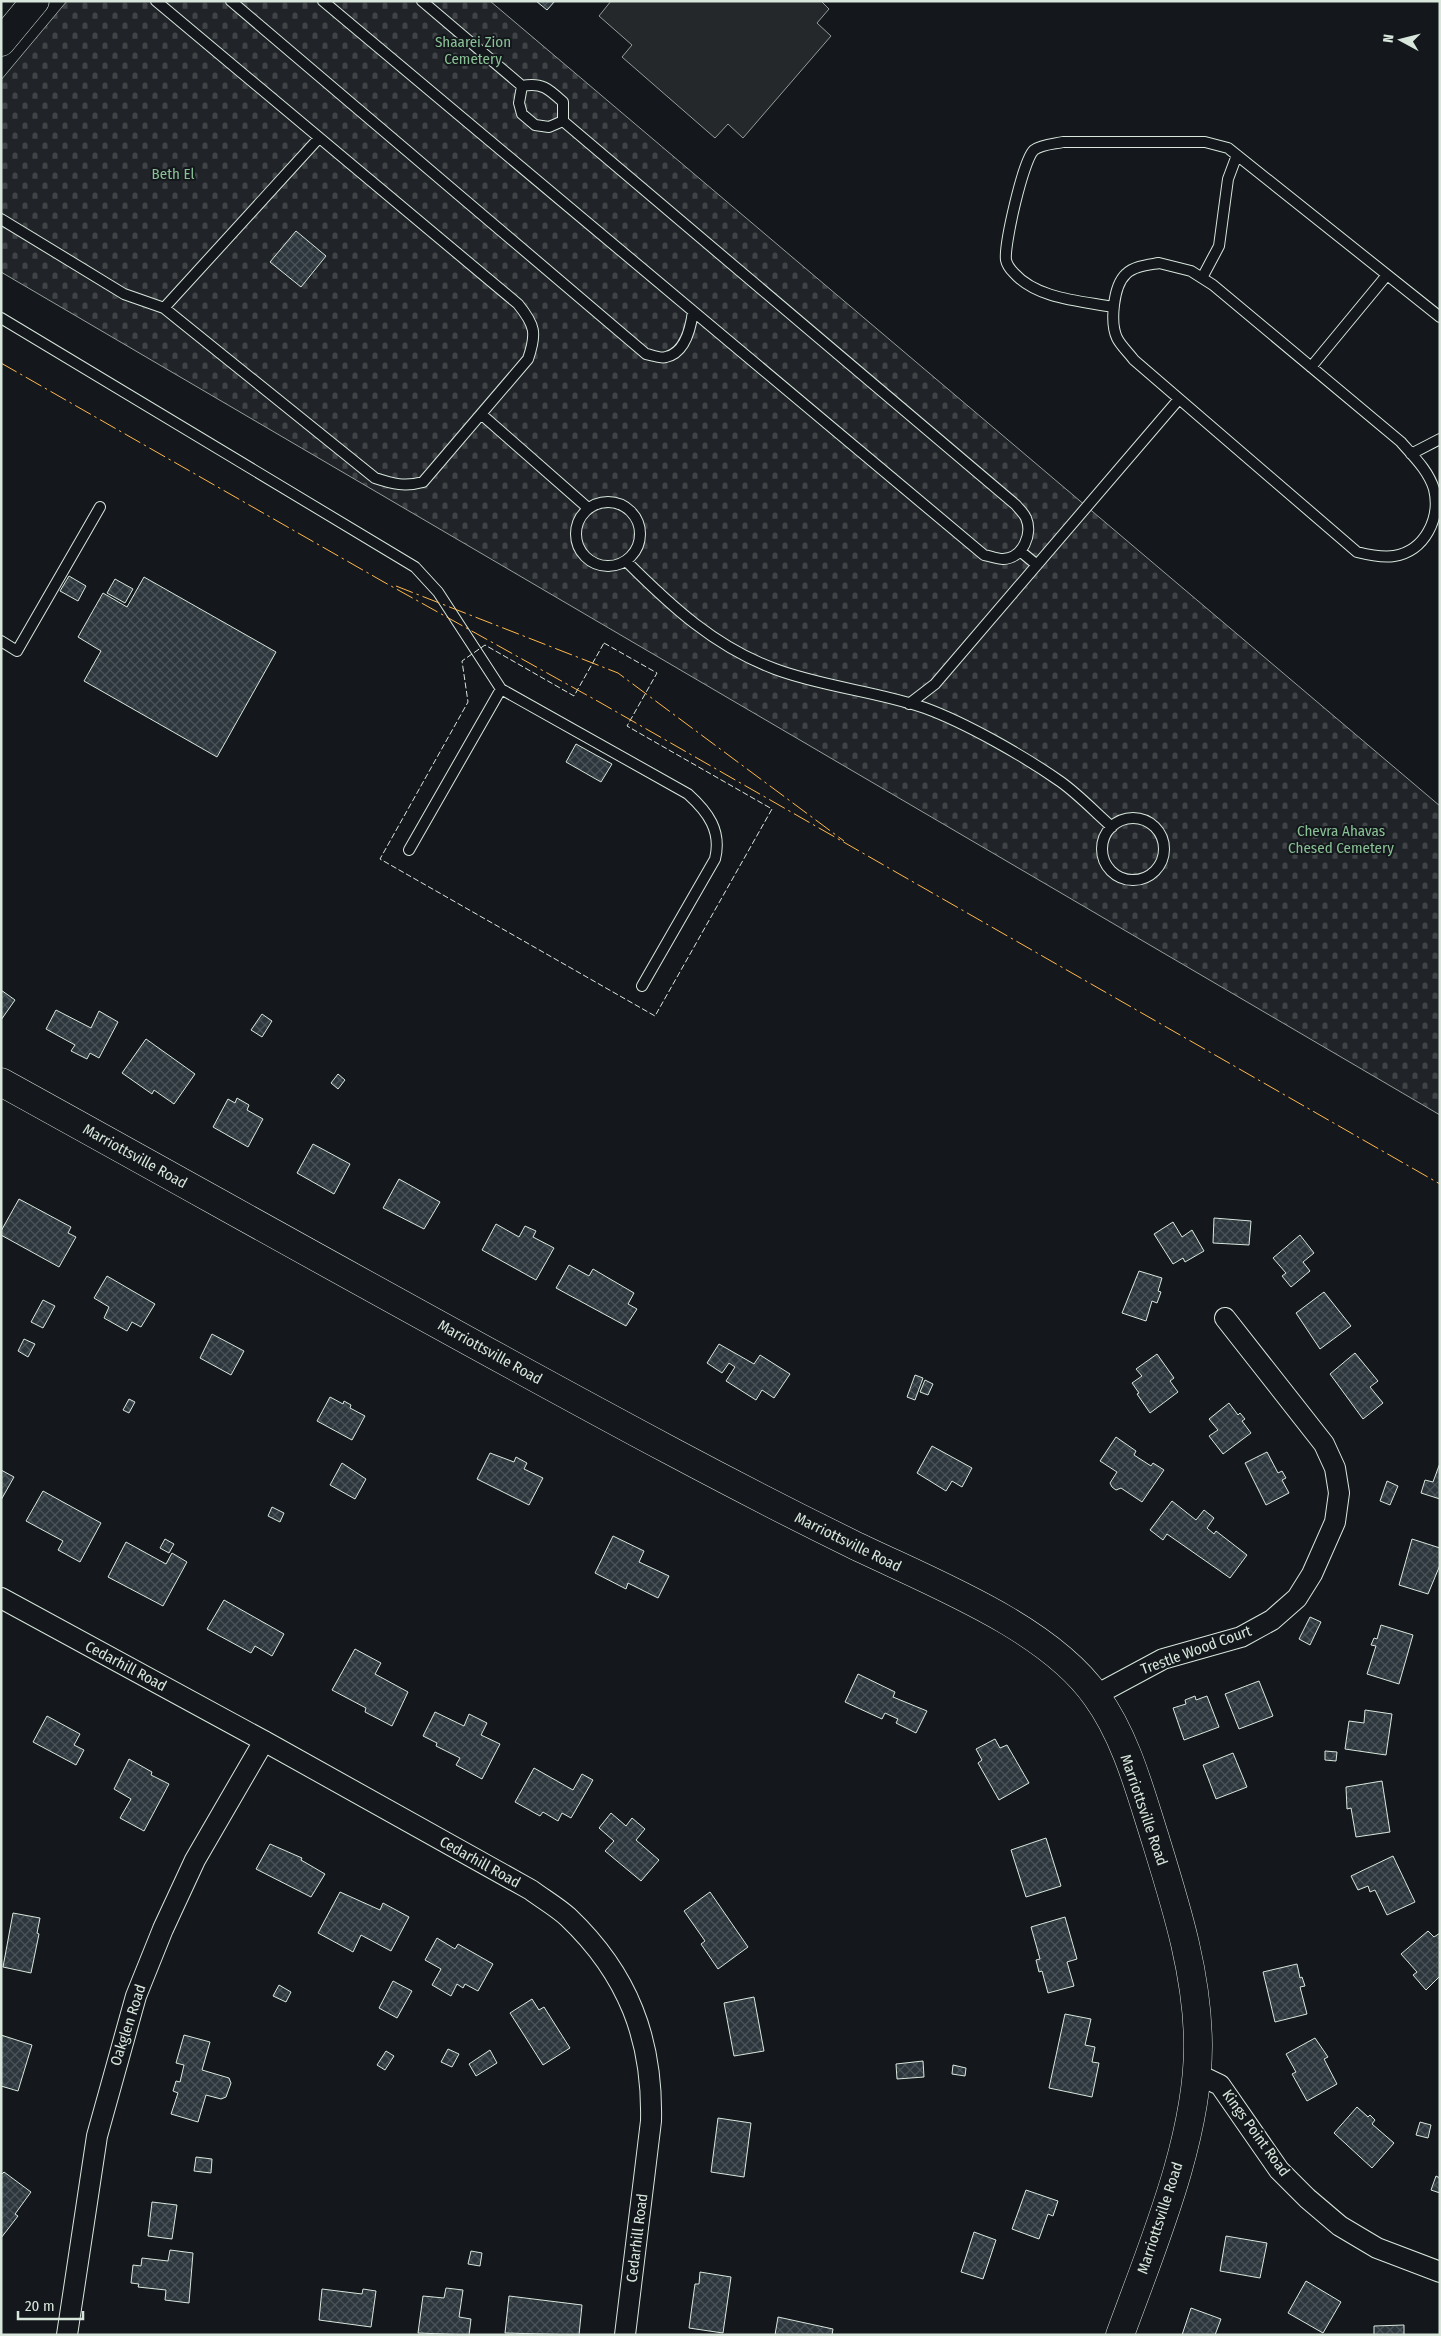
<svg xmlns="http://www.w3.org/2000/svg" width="1441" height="2336" font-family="'Fira Sans Condensed',sans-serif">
  <defs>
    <pattern id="cemetery-stones" width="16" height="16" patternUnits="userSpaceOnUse" patternTransform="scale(1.25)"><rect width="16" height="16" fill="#202428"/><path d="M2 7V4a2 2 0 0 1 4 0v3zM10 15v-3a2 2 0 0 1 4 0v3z" fill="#404447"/></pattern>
    <pattern id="building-cross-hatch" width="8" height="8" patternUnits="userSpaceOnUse" patternTransform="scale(1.25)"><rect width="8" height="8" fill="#2c363c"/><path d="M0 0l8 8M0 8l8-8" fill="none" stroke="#4a5358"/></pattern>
  </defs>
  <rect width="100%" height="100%" fill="#14181c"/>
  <path fill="url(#cemetery-stones)" stroke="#939e99" d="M67,1H490L1440,806V1115L1,272V80Z"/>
  <path fill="#24282b" stroke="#939e99" d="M611,1H821L829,9L817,23L831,36L743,138L728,124L715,138L622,57L632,45L599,16Z"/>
  <path fill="url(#building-cross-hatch)" stroke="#d8e6dc" d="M536,1H555L547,10Z
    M296,231L326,256L301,287L270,262Z
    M69,576L86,586L78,601L60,591Z
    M144,577L276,652L217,757L84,681L101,651L78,637L103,593L127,607Z
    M115,579L133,589L125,603L107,593Z
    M576,744L612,764L601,782L566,762Z
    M1,990L15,1000L1,1020Z
    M56,1010L91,1028L99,1011L118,1022L99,1058L90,1053L87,1059L71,1051L75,1045L46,1029Z
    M262,1014L272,1021L262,1037L251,1030Z
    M146,1039L195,1074L174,1104L154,1090L152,1094L122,1073Z
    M338,1074L345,1080L338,1089L331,1083Z
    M237,1098L249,1105L247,1110L263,1119L248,1147L213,1127L228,1099L235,1103Z
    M313,1144L350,1164L334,1194L297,1173Z
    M399,1179L440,1202L424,1229L383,1208Z
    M19,1199L71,1227L68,1233L76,1237L59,1267L1,1235V1231Z
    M1214,1218L1251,1221L1249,1245L1213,1243Z
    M1173,1222L1182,1237L1192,1230L1204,1251L1185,1262L1183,1258L1173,1264L1154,1234Z
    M496,1224L519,1237L525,1226L536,1231L533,1237L554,1248L536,1280L482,1250Z
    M1300,1235L1314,1253L1303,1262L1310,1271L1291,1287L1282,1276L1286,1273L1273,1258Z
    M569,1265L589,1276L593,1269L634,1293L628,1304L637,1309L626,1326L556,1288Z
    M1139,1271L1162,1278L1158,1291L1161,1292L1157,1303L1152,1301L1146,1321L1122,1313Z
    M107,1276L155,1304L141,1327L132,1322L127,1331L104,1318L109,1307L94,1298Z
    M1324,1292L1351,1326L1320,1349L1296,1313Z
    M43,1300L55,1306L43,1328L31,1322Z
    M212,1334L244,1351L231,1375L200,1358Z
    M24,1339L35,1344L28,1357L18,1351Z
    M719,1344L754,1364L760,1355L790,1374L774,1398L762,1390L756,1400L726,1381L735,1367L729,1363L722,1373L707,1363Z
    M1355,1353L1378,1381L1370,1387L1383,1403L1363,1419L1330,1374Z
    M1157,1354L1174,1378L1170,1381L1178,1392L1150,1413L1137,1394L1139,1393L1132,1383L1142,1376L1136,1369Z
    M915,1375L923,1378L915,1400L907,1397Z
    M925,1380L933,1384L928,1395L920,1392Z
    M330,1397L343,1404L344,1401L351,1405L350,1408L365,1416L352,1440L317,1421Z
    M129,1399L135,1402L129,1413L123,1410Z
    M1229,1403L1238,1415L1240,1413L1245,1419L1242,1421L1251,1433L1223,1454L1209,1436L1218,1430L1209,1419Z
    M1116,1437L1136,1451L1134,1455L1151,1466L1153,1463L1164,1470L1142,1502L1121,1488L1116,1490L1112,1487L1110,1483L1117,1472L1100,1461Z
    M932,1446L972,1468L962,1487L952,1481L946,1491L917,1473Z
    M1267,1452L1278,1473L1282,1471L1286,1478L1282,1480L1289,1493L1266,1505L1245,1463Z
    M490,1453L514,1462L516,1457L527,1463L524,1469L543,1478L529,1505L477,1479Z
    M342,1463L366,1479L355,1499L330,1485Z
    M1440,1463V1499L1421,1493L1425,1480L1433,1482Z
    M1,1470L14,1477L1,1500Z
    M1387,1481L1398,1486L1390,1505L1380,1501Z
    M43,1491L101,1523L80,1562L58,1550L63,1541L26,1521Z
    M1172,1501L1196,1520L1204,1510L1214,1518L1207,1528L1214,1534L1216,1531L1247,1555L1230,1578L1167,1534L1163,1540L1150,1530Z
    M272,1507L284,1513L280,1522L268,1516Z
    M613,1536L644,1551L639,1562L669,1576L658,1598L628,1583L626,1589L595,1573Z
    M165,1539L174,1544L169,1553L160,1548Z
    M1412,1539L1440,1548V1565L1428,1594L1399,1585Z
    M126,1542L166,1564L172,1553L187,1562L163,1606L108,1577Z
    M224,1600L284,1634L272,1656L255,1646L251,1653L207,1629Z
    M1310,1617L1321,1622L1310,1645L1299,1639Z
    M1381,1625L1413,1635L1399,1684L1367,1674L1376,1646L1371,1645L1374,1638L1377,1639Z
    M355,1649L381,1663L375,1674L408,1692L392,1726L365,1712L366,1708L332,1690Z
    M858,1674L895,1692L893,1697L927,1711L916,1733L896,1723L898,1719L885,1713L882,1719L845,1702Z
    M1259,1681L1273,1716L1239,1729L1225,1694Z
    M1195,1696L1196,1700L1207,1696L1219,1727L1184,1740L1173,1708L1186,1704L1185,1700Z
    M1365,1710L1392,1714L1386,1755L1345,1749L1349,1721L1364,1723Z
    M435,1712L464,1726L469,1714L487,1723L481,1735L500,1744L482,1779L456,1765L460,1758L436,1746L437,1743L423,1736Z
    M47,1716L80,1734L74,1745L84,1750L76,1765L33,1742Z
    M995,1739L1000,1748L1007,1745L1029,1783L999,1800L978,1763L982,1760L976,1749Z
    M1325,1751L1337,1752L1336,1761L1325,1760Z
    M1233,1753L1247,1787L1216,1799L1203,1765Z
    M129,1759L152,1772L151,1775L169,1784L144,1831L120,1818L131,1799L114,1789Z
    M534,1768L573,1790L582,1774L593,1780L571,1818L562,1813L558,1821L543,1812L540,1816L515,1802Z
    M1382,1781L1390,1832L1356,1837L1351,1808L1347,1809L1346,1787Z
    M611,1813L626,1826L632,1818L645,1829L636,1840L659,1860L641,1881L605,1851L614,1841L599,1828Z
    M1046,1838L1061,1886L1026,1897L1011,1850Z
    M270,1844L302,1858L301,1860L325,1874L311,1897L256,1869Z
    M1393,1856L1415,1902L1387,1915L1375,1890L1370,1892L1368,1886L1358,1890L1351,1876Z
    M340,1892L380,1910L383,1903L409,1917L391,1951L361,1935L353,1952L318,1933Z
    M710,1892L748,1947L718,1969L701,1944L705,1941L684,1911Z
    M13,1913L40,1918L37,1933L39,1934L31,1973L3,1967Z
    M1065,1917L1077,1959L1067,1962L1074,1986L1048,1993L1042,1971L1039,1972L1036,1960L1040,1959L1031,1927Z
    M1428,1931L1434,1937L1440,1933V1976L1426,1990L1413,1975L1417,1972L1401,1954Z
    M437,1938L455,1949L458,1944L493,1964L478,1991L465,1984L463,1988L457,1984L451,1996L432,1985L441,1969L425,1960Z
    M1297,1964L1300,1978L1302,1977L1305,1986L1300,1987L1307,2014L1275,2022L1263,1972Z
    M393,1981L412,1991L397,2018L379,2008Z
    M279,1985L291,1992L286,2002L273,1996Z
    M754,1997L764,2051L734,2056L724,2003Z
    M532,1999L539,2010L544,2007L570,2048L543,2065L510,2013Z
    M1065,2014L1091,2019L1085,2045L1095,2047L1092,2062L1099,2063L1092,2097L1049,2088Z
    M1,2035L32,2045L18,2091L1,2086Z
    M184,2035L210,2042L202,2070L229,2078L231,2083L226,2097L221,2099L206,2095L198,2122L171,2114L178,2093L173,2091L176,2081L180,2082L184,2065L176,2063Z
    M1315,2038L1328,2057L1324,2059L1337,2084L1307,2101L1292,2074L1296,2072L1286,2054Z
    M448,2049L459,2054L452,2067L441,2062Z
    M490,2050L497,2063L476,2076L469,2064Z
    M386,2051L394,2056L385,2070L377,2065Z
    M923,2061L924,2077L897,2079L896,2064Z
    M953,2065L966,2068L965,2076L952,2074Z
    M1357,2107L1368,2117L1370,2115L1375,2120L1372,2124L1394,2143L1372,2168L1334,2133Z
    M718,2118L751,2123L744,2177L711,2172Z
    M1420,2122L1431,2125L1428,2138L1416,2135Z
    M196,2157L212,2159L211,2173L194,2171Z
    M4,2172L31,2192L15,2214L18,2216L1,2238V2175Z
    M1436,2176L1440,2178V2193L1431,2190Z
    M1026,2190L1058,2201L1053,2216L1048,2214L1039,2239L1012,2229Z
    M152,2202L177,2205L172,2239L148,2236Z
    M974,2232L996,2240L983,2279L961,2272Z
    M1226,2236L1267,2243L1260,2278L1220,2271Z
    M170,2250L193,2253L189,2303L165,2300L166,2290L138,2287L139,2284L131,2283L133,2265L141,2266L142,2258L168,2261Z
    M471,2251L482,2253L480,2266L468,2264Z
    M700,2272L731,2277L723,2333L689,2328L695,2284H699Z
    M1306,2281L1341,2302L1323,2333L1288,2313Z
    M446,2288L463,2290L459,2317L471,2319L469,2335L418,2333L423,2296L444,2298Z
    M322,2289L362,2294L363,2289L376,2291L371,2327L319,2320Z
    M509,2296L582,2305L579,2335L505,2333Z
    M1191,2308L1221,2319L1215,2335H1182Z
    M778,2317L833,2329L832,2335H775Z
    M1404,2325V2335H1374V2326Z"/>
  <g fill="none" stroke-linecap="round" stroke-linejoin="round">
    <g stroke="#d8e6dc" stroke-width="12">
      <path id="lane" d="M231,1L646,354C652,355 660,359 666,357C685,353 691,327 693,311
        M323,1L984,555C990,556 997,559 1003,559C1023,558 1033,534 1026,518C1024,513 1019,509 1016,505L563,121
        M422,1L522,86
        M522,86L519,103L522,114L535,125L549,127L563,121
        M522,86C542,82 549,89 563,102V121
        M1,219L124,294L164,308L375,478C393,484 405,487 423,482L528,359C537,333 535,325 518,304L156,1
        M1159,263L1191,271L1213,285L1401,442C1413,456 1428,470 1434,489C1441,518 1425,551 1394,556C1382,558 1369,555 1357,552L1134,360C1129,353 1121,346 1117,338C1110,323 1113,286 1126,274C1134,266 1148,265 1159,263Z
        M1202,278L1219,246L1228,179L1237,155
        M1113,307C1081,301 1037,299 1014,273C1011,270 1007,265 1006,260C1004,245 1023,160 1034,150C1042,144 1054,144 1063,142H1205L1228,148L1440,317
        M164,308L319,138
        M1,318L415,567L438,592L501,689L688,794C708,812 722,831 715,859L642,986
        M1311,367L1387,275
        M481,414L588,508
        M1411,454L1440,439
        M576 534a32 32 0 1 1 64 0a32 32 0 1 1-64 0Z
        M1020,551L1037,565
        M626,561C671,606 715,647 775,669C823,687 876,691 925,708C966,723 1024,756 1061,782C1079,795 1095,812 1112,827
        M1,641L17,651L100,507
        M909,704L935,684L1179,399
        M1102 849a31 31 0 1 1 62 0a31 31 0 1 1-62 0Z
        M409,850L501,689"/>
    </g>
    <g stroke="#d8e6dc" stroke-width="22">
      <path id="street" d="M1,1598L264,1741L531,1890C543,1899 557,1907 568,1917C628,1974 653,2039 651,2121L625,2335
        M1096,1695L1163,1659L1241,1637L1272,1620L1297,1598L1312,1574L1335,1522L1339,1493L1335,1468L1324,1444L1225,1318
        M1197,2074L1220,2085L1279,2170L1307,2198L1340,2226L1377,2248L1440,2272
        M67,2335L97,2136L136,1996L163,1929L195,1860L264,1741"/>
    </g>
    <g stroke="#d8e6dc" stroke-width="29">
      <path id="secondary" d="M1,1082C224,1205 446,1331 671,1451C731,1483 791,1514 852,1544C928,1581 1047,1626 1096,1696C1126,1737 1140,1791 1155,1838C1176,1906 1198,1975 1198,2046C1198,2140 1152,2247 1120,2335"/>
    </g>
    <g stroke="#d8e6dc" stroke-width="29">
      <path id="primary" d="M1,42L35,1"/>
    </g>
    <use href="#lane" stroke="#14181c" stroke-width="10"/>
    <use href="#street" stroke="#14181c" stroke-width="20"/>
    <use href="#secondary" stroke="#14181c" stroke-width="28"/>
    <use href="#primary" stroke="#14181c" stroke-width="28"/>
    <path stroke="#d8e6dc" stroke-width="1" stroke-dasharray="6 2.5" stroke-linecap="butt" d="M604,643L657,673L627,726L772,809L655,1016L380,859L468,702L462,661L485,645L574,696Z"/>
    <path stroke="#ffb74d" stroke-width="1" stroke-dasharray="18 4 2.5 4" stroke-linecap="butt" d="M1,363L382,581L601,703L1440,1184
      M396,586L618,673L844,841"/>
  </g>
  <g text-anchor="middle" stroke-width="4" stroke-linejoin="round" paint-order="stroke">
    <g font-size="15" fill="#8ac095" stroke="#14181c">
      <text x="473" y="47">Shaarei Zion<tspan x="473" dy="17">Cemetery</tspan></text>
      <text x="173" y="179">Beth El</text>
      <text x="1341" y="836">Chevra Ahavas<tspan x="1341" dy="17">Chesed Cemetery</tspan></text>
    </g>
    <g font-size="15" fill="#d8e6dc" stroke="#14181c">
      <text transform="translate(135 1156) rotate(29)" y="5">Marriottsville Road</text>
      <text transform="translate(490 1352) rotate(29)" y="5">Marriottsville Road</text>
      <text transform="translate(848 1542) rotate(26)" y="5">Marriottsville Road</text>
      <text transform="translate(1196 1650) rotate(-20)" y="5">Trestle Wood Court</text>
      <text transform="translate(126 1666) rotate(28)" y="5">Cedarhill Road</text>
      <text transform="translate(1144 1810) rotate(71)" y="5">Marriottsville Road</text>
      <text transform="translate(480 1862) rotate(29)" y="5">Cedarhill Road</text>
      <text transform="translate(128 2025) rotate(-72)" y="5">Oakglen Road</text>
      <text transform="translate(1256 2133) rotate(54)" y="5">Kings Point Road</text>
      <text transform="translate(1160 2218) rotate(-72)" y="5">Marriottsville Road</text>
      <text transform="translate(637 2238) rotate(-83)" y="5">Cedarhill Road</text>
    </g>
  </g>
  <rect width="1441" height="2336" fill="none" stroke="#d8e6dc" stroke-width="5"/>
  <g transform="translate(1401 40) rotate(277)" stroke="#14181c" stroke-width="4" paint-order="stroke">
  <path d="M0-4L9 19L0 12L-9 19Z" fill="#d8e6dc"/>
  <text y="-8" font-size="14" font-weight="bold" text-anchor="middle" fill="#d8e6dc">N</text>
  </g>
  <path d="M18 2311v8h65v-8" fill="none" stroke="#d8e6dc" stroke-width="2.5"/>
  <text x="25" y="2311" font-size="15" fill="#d8e6dc" stroke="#14181c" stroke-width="4" paint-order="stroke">20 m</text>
</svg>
